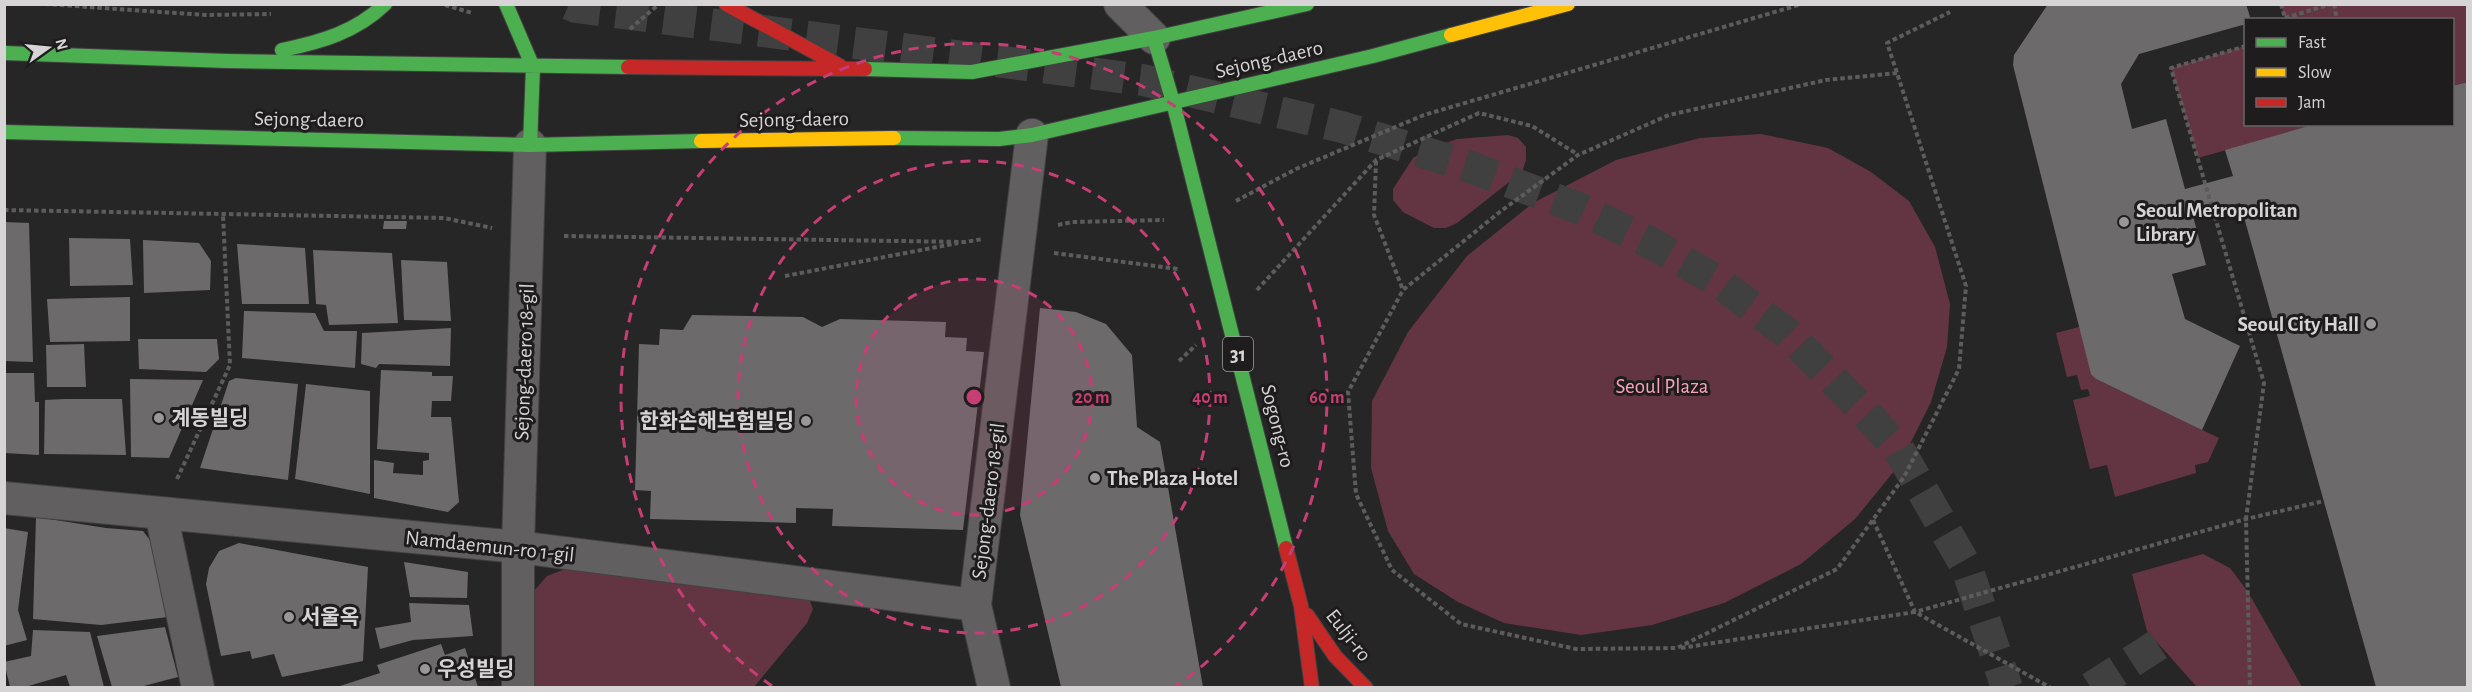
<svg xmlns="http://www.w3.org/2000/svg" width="2472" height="692" font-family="'Alegreya Sans','Noto Sans KR',sans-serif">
  <rect width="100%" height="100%" fill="#272626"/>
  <path fill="#633543" d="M2281,5H2467V82L2453,86L2452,20L2285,19Z
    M2245,46L2246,124L2315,125L2198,158L2171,68Z
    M1761,134L1828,148L1871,172L1909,201L1935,247L1950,304L1947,347L1931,402L1900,464L1855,519L1801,564L1724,603L1652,625L1581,635L1504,623L1458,602L1414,574L1388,531L1371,468L1372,401L1408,332L1467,256L1533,203L1616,160L1700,138Z
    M1508,135L1518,138L1526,147V160L1522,172L1457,223L1446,228H1434L1403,212L1393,200V189L1413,158L1422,152L1457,139Z
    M2079,327L2096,379L2219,438L2208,462L2195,465L2196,473L2115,497L2107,465L2090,469L2073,400L2090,396L2088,389L2081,390L2077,375L2067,377L2056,333Z
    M2203,554L2230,568L2248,592L2302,687H2197L2147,631L2132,574Z
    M576,565L808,596L813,609L807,623L754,687L533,688V592L547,576Z"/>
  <path fill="#6c6a6b" d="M2048,4H2246L2251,20H2246V24L2139,54L2121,84L2132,129L2166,119L2185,189L2233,176L2225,150L2316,124H2452V86L2468,82V687H2376L2240,203L2193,216L2206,265L2172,274L2185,319L2240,346L2202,430L2096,379L2091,374L2013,65L2014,55Z
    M384,221H407L406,229H383Z
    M4,222L29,223L33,362L4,361Z
    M69,238L130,239L133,285L70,286Z
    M143,240L199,243L211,261L210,290L144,293Z
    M237,244L305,248L309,304H242Z
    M313,250L392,253L398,323L329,325L326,305L316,304Z
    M401,260L447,262L451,321L404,320Z
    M130,297V341L50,342L47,299Z
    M1040,308L1076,312L1106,324L1132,355L1137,427L1160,442L1203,687H1061L1020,515Z
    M244,311L315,313L324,331H357L355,368L242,358Z
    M692,315L803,317L822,327L840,319L946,322L945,337L967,338L966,351L984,352L963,530L832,526L833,509L796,508V523L650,519L651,491L635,490L639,344L659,345L660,329L683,330Z
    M451,328L450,366L379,364L376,368L361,364L362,333Z
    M138,339H217L219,359L206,372L139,369Z
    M84,344L86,387H47L46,345Z
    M381,370L432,372V376H453L451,401H432L431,417H451L459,502L448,512L374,498V460L394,463L393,473L423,475V461L429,460V453L377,449Z
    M4,373H34L35,402H39V455L4,453Z
    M236,378L298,384L288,480L200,468L229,381Z
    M130,379L203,380L169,458L131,457Z
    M306,384L370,391V494L295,479Z
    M65,399H122L126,455L44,454L45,400Z
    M36,517L106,528L143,531L156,548L168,617L101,625L33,619Z
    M4,528L28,532L18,610L27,640L4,646Z
    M239,543L368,567L363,661L282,677L274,654L252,659L250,651L221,656L206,584L209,568L219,551Z
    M404,562L468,572L467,598L410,597Z
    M409,603L469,605L473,636L413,640L380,649L375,628L411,622Z
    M165,627L178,677L140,687H112L97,636Z
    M33,630L90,632L104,687H70L66,675L25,687H10L4,662L31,656Z
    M441,644L445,655L465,648L478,687H337L380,673L377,665Z"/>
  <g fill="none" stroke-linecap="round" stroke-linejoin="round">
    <path stroke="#414040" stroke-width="32" stroke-dasharray="32 16" stroke-linecap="butt" d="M569,4L576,7L1143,80L1342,127L1465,165L1581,209L1649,242L1714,279L1787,333L1863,410L1899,450L1967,568L2007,688
      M2091,688L2159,644"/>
    <g stroke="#434242" stroke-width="34">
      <path id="street" d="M1120,4L1154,38
        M4,498L518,547L975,605
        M161,513L198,688
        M518,688V547L530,145
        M994,688L975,605L1032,135"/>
    </g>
    <g stroke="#434242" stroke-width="16">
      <path id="fast" d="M506,4L533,67L530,145
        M1154,38L1173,102L1286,548
        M282,50C321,42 356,32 385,4
        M4,53L227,61L628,67
        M865,69L972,72L1154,38L1307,4
        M4,132L530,145L701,141
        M894,138L999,139L1032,135L1373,56L1451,35"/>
    </g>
    <g stroke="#434242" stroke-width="16">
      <path id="slow" d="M1451,35L1568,4
        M701,141L894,138"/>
    </g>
    <g stroke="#434242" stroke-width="16">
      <path id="jam" d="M726,4L840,66
        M628,67L865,69
        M1286,548L1301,606L1312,688
        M1307,615L1335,656L1366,688"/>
    </g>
    <path stroke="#5d5c5c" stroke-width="4" stroke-dasharray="4.5 3" stroke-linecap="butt" d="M45,4L205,15L271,14
      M2281,4L2285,18
      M2334,4L2337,20
      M445,5L472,13
      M2285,18L2331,4
      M630,29L659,4
      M2246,46L2171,68L2264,383L2246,519L2250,688
      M1897,73L1826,80L1669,115L1578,155L1501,211L1403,290L1348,392L1356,494L1392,570L1461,624L1576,649L1677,648L1837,569L1904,477L1959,369L1966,286L1897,73L1887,43L1950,12
      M1376,161L1374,215L1403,290
      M1236,201L1296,169L1424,115L1802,4
      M4,210L444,218L492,228
      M1058,225L1072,222L1164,220
      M564,236L965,242L983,239
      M1054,253L1178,269
      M785,276L958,243
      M1257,290L1376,160L1479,113L1532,126L1577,154
      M1179,361L1196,345
      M177,479L230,365L223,215
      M1873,520L1915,612L2246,519L2324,501
      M1681,648L1915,612L2051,688"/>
    <use href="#street" stroke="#615f60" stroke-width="32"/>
    <use href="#fast" stroke="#4caf50" stroke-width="14"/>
    <use href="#slow" stroke="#ffc107" stroke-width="14"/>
    <use href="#jam" stroke="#c62828" stroke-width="14"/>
  </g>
  <circle cx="974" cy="397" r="118" fill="#c63e73" fill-opacity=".12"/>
  <g fill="none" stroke="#c63e73" stroke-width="3" stroke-dasharray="10 8">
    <circle cx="974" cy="397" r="118"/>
    <circle cx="974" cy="397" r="236"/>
    <path d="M772 686A353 353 0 1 1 1176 686"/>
  </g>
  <g fill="#999797" stroke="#1f1c1d" stroke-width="2">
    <circle cx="2124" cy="222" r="6"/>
    <circle cx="2371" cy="324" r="6"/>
    <circle cx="159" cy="418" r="6"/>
    <circle cx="806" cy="421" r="6"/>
    <circle cx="1095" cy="478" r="6"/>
    <circle cx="289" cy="617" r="6"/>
    <circle cx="425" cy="669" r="6"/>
  </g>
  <g text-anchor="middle" stroke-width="6" stroke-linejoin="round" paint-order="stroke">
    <rect fill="#1f1c1d" stroke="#9f9d9d" stroke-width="1.5" x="1223" y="337" width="30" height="34" rx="4.5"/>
    <g font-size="20" font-weight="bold" fill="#d6d4d4">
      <text x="1238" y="361">31</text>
    </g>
    <g font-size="21" fill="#d6d4d4" stroke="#1f1c1d">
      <text transform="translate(1269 59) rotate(-13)" y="7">Sejong-daero</text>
      <text transform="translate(309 119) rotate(1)" y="7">Sejong-daero</text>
      <text transform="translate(794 119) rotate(-1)" y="7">Sejong-daero</text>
      <text transform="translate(524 362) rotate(-88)" y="7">Sejong-daero 18-gil</text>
      <text transform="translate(1278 426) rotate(76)" y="7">Sogong-ro</text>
      <text transform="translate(988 501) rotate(-83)" y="7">Sejong-daero 18-gil</text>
      <text transform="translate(490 546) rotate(6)" y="7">Namdaemun-ro 1-gil</text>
      <text transform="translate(1349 635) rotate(52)" y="7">Eulji-ro</text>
    </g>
    <g font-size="21" font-weight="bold" fill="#d6d4d4" stroke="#1f1c1d" text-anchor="start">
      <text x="2136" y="217">Seoul Metropolitan<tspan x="2136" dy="24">Library</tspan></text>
      <text x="2359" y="331" text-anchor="end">Seoul City Hall</text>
      <text x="171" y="425">계동빌딩</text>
      <text x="794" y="428" text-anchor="end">한화손해보험빌딩</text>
      <text x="1107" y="485">The Plaza Hotel</text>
      <text x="301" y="624">서울옥</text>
      <text x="437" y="676">우성빌딩</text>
    </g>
    <g font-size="21" fill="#f9a2bb" stroke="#1f1c1d">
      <text x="1662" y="393">Seoul Plaza</text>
    </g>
  </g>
  <circle cx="974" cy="397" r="9" fill="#c63e73" stroke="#1f1c1d" stroke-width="3"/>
  <g font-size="18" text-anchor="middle" font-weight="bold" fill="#c63e73" stroke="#1f1c1d" stroke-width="6" stroke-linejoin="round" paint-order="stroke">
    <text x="1092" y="403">20 m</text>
    <text x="1210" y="403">40 m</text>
    <text x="1327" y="403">60 m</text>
  </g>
  <rect width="2472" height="692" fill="none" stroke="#d6d4d4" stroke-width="12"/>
  <rect x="2244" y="18" width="210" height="108" fill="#1f1c1d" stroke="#686666" stroke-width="1.5"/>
  <rect x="2256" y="38" width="30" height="9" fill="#4caf50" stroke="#686666" stroke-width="1.5"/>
  <text x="2298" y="48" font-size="18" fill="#d6d4d4">Fast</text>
  <rect x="2256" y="68" width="30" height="9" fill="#ffc107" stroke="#686666" stroke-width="1.5"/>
  <text x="2298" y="78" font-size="18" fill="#d6d4d4">Slow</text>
  <rect x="2256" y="98" width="30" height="9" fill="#c62828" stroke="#686666" stroke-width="1.5"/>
  <text x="2298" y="108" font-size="18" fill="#d6d4d4">Jam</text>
  <g transform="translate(48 48) rotate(75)" stroke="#1f1c1d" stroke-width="4.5" paint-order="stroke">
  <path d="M0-4.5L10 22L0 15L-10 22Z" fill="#d6d4d4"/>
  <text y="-9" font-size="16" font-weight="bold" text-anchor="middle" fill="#d6d4d4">N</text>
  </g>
</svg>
